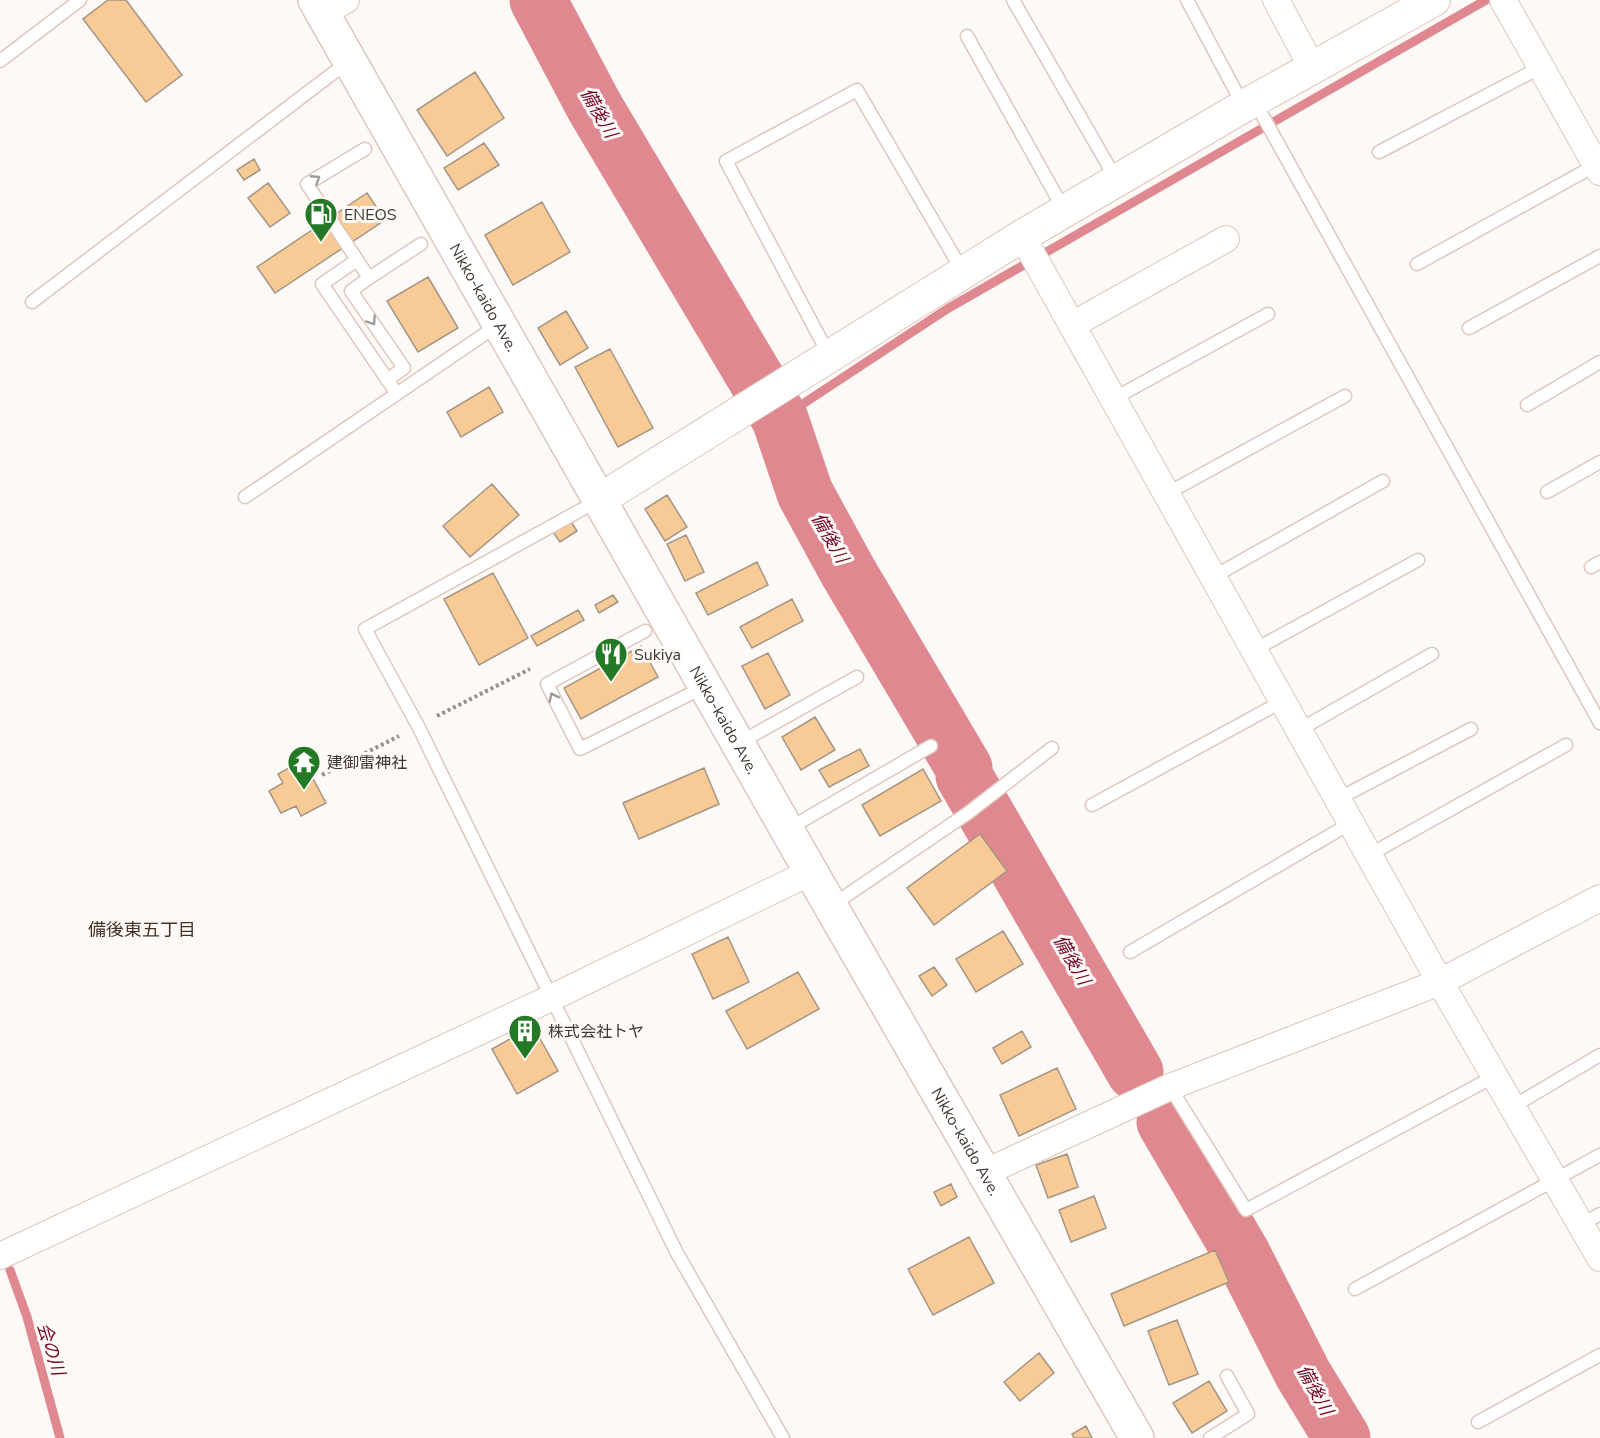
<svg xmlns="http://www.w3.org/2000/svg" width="1600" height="1438" font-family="'Nunito Sans','Noto Sans JP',sans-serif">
  <rect width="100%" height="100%" fill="#fdf9f6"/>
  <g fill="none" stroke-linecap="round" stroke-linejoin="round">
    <path stroke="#e08890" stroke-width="9" d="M780,419L947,309L1486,0
      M10,1270L27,1317L60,1438"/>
    <path stroke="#e08890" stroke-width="57" d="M538,0L594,106L780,419L805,493L847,570L964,768V776L1135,1072
      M1165,1122L1242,1254L1303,1374L1342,1438"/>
  </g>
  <path fill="#f8ca96" stroke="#a59584" stroke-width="1.5" d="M108,0H126L182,75L146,102L83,19Z
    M475,72L504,118L447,156L417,110Z
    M484,143L499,165L458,190L444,168Z
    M254,159L260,170L244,180L237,170Z
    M268,183L290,213L270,227L248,198Z
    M367,193L385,220L275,293L257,267Z
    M542,202L570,252L513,285L485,235Z
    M428,277L458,328L418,352L387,301Z
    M566,311L588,348L560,365L538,328Z
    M610,349L653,428L618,447L575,367Z
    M489,387L503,412L461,437L447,412Z
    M492,484L519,515L470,557L443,526Z
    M667,495L687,527L665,541L645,509Z
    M570,520L577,531L560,542L553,532Z
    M686,535L704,572L685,581L667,544Z
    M757,562L768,585L708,615L696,593Z
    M493,573L528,638L479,665L444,599Z
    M613,595L618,602L599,613L595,605Z
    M792,599L803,621L752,648L740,627Z
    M578,610L584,620L537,646L531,636Z
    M641,646L658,677L581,719L564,688Z
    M768,653L790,695L765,709L742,666Z
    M815,717L835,750L801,770L782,737Z
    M860,749L869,766L829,787L819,770Z
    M303,760L326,803L301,816L296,806L281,813L269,791L283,783L278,774Z
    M704,768L719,804L639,839L623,803Z
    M923,769L941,801L880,836L862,805Z
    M980,834L1007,871L934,925L907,888Z
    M1003,931L1023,964L976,992L956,959Z
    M728,937L749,982L713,999L692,954Z
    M934,967L947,985L932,996L919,976Z
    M798,972L819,1009L747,1049L726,1011Z
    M533,1026L558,1071L517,1094L492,1049Z
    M1022,1031L1031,1047L1002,1064L993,1048Z
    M1057,1068L1076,1109L1019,1136L1000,1095Z
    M1067,1154L1078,1187L1048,1198L1036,1165Z
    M951,1184L957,1197L941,1206L934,1192Z
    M1094,1196L1106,1228L1071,1242L1059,1210Z
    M969,1237L994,1283L933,1315L908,1269Z
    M1215,1250L1229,1282L1124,1326L1111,1294Z
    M1177,1320L1198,1374L1169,1385L1148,1331Z
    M1039,1353L1054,1373L1020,1401L1004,1382Z
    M1209,1381L1227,1411L1192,1433L1173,1403Z
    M1086,1426L1092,1438H1074L1072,1434Z"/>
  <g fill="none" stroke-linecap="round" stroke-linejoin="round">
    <g stroke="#dec7bb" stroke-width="15">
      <path id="service" d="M1013,0L1116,179
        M1187,0L1243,105
        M967,36L1064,210
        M0,61L80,0
        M1255,102L1600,723
        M365,149L307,184L369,278L421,244
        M1379,152L1541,67
        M357,260L322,284L397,394
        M1417,264L1596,165
        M369,278L351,291L404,368L387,380
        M32,302L349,61
        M1469,328L1600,256
        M829,355L726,161L857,90L963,272
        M1113,399L1268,314
        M1527,405L1600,362
        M1547,492L1600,462
        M1166,494L1345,396
        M245,497L498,325
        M599,500L365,629L418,726L677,1253L783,1438
        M1591,567L1600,562
        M1213,577L1383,481
        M645,631L547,684L580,749L704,687
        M1254,650L1418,560
        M1299,730L1432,654
        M739,743L857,677
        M1338,799L1471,729
        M1092,805L1283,701
        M788,829L931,746
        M1369,855L1566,745
        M831,906L968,813L1052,748
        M1130,952L1351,823
        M1170,1087L1246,1210L1495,1076
        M1512,1107L1600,1055
        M1581,1225L1600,1214
        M1355,1289L1600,1155
        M1478,1422L1600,1355
        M1210,1438L1248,1414L1227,1376"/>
    </g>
    <g stroke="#dec7bb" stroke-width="28">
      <path id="minor" d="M1276,0L1313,69
        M1503,0L1600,172
        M323,13L346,0
        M1022,236L1440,982L1600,1258
        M1072,325L1226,239
        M984,1173L1170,1087L1440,982L1600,898
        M0,1256L551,998L811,872"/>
    </g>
    <g stroke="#dec7bb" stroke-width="34">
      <path id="tertiary" d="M599,500L1022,236L1244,106L1434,0"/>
    </g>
    <g stroke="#dec7bb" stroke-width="36">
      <g id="trunk">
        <path id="s1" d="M315,0L811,872L1137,1438"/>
      </g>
    </g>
    <path stroke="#97908c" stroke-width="4" stroke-dasharray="3 3" stroke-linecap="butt" d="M437,716L530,669
      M322,775L399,736"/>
    <use href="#service" stroke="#fff" stroke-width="12"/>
    <use href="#minor" stroke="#fff" stroke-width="26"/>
    <use href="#tertiary" stroke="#fff" stroke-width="32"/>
    <use href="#trunk" stroke="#fff" stroke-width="33"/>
  </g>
  <defs><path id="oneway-chevron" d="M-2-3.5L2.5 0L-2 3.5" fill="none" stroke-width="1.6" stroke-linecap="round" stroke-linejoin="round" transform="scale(1.5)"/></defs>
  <g stroke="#a09c99">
    <use href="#oneway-chevron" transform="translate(316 179) rotate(-33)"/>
    <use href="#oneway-chevron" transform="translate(372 321) rotate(56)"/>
    <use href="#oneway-chevron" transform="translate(553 697) rotate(-117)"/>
  </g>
  <defs>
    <g id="fuel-pin" transform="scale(1.725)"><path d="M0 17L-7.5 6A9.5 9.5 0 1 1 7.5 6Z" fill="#237925" stroke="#fdf9f6"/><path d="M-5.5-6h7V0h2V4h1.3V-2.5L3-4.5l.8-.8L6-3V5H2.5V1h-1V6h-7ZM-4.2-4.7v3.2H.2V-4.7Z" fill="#fff"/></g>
    <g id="restaurant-pin" transform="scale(1.725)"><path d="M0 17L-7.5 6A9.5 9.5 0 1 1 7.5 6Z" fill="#237925" stroke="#fdf9f6"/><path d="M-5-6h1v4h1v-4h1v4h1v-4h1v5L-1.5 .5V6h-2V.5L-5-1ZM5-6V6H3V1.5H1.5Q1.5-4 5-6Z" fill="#fff"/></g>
    <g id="temple-pin" transform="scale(1.725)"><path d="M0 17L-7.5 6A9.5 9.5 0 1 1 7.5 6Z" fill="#237925" stroke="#fdf9f6"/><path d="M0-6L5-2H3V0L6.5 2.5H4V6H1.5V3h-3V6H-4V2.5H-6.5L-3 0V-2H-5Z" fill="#fff"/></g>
    <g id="building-pin" transform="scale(1.725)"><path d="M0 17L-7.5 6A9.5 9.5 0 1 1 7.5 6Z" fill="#237925" stroke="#fdf9f6"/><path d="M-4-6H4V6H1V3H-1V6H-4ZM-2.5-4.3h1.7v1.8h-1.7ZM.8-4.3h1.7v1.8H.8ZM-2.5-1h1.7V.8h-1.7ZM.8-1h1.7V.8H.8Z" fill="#fff"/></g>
  </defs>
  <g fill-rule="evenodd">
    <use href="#fuel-pin" x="321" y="214"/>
    <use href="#restaurant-pin" x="611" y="654"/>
    <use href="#temple-pin" x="304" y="762"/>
    <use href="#building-pin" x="525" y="1031"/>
  </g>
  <g text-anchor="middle" stroke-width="6" stroke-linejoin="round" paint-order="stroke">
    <g font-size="16" fill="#413833" stroke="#fdf9f6" text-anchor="start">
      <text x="344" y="220">ENEOS</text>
      <text x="634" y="660">Sukiya</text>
      <text x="327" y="768">建御雷神社</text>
      <text x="548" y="1037">株式会社トヤ</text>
    </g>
    <g font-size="16" fill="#413833" stroke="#fdf9f6">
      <text dy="6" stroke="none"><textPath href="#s1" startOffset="342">Nikko-kaido Ave.</textPath></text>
      <text dy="6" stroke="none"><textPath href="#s1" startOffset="828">Nikko-kaido Ave.</textPath></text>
      <text dy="6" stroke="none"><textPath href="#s1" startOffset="1314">Nikko-kaido Ave.</textPath></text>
    </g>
    <g font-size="18" font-style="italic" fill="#720625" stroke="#fdf9f6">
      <text transform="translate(599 113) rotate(60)" y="6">備後川</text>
      <text transform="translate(830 538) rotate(60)" y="6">備後川</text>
      <text transform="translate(1072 960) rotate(60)" y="6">備後川</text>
      <text transform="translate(51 1349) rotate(73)" y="6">会の川</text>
      <text transform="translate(1315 1390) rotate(61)" y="6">備後川</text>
    </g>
    <g font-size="18" fill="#453329" stroke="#fdf9f6">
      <text x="142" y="936">備後東五丁目</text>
    </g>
  </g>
</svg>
